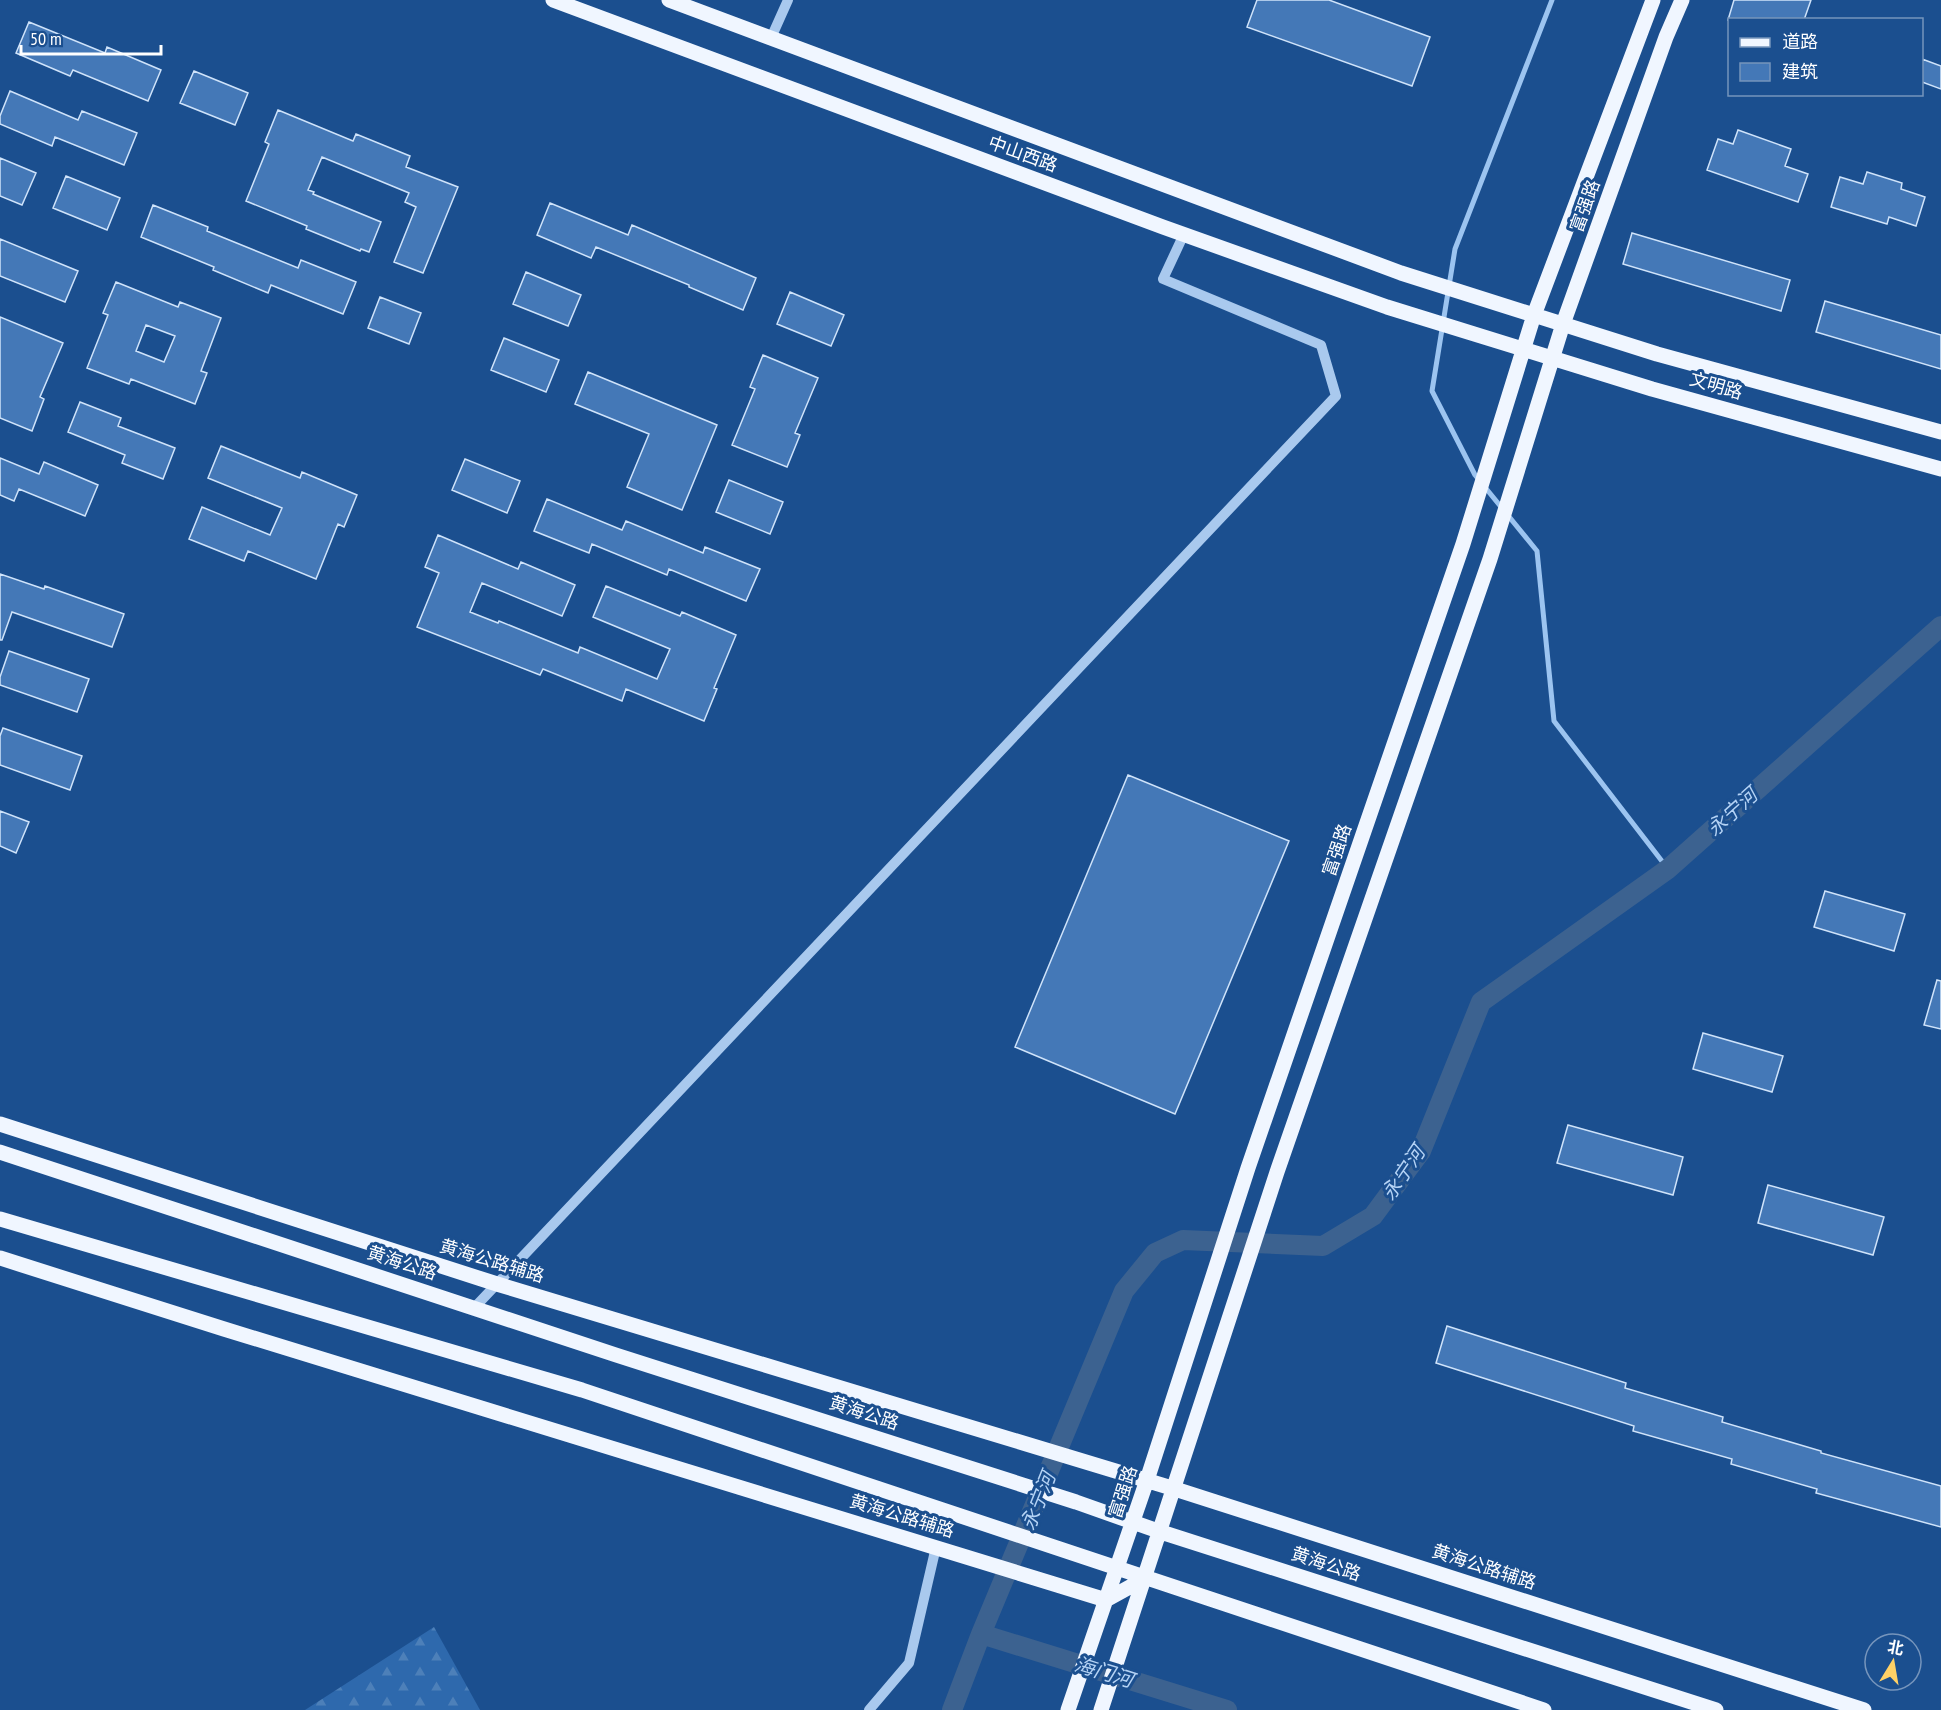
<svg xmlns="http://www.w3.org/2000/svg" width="1941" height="1710" font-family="'PT Sans Narrow','Noto Sans SC',sans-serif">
  <defs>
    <pattern id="forest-firs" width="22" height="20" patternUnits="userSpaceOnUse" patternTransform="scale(1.5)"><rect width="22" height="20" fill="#2e69ad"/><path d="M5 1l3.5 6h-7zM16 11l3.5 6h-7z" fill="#4d80b9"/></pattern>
  </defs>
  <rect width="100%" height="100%" fill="#1b4f8f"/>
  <path fill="url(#forest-firs)" d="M434,1627L480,1710H305Z"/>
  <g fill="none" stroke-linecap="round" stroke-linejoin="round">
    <path stroke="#9cc4f0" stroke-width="5" d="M1552,0L1455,249L1432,391L1475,475L1537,551L1554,721L1668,869"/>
    <path stroke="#3c6290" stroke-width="20" d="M981,1634L1227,1710
      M952,1710L981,1634L1124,1291L1155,1253L1183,1240L1323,1246L1373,1216L1421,1151L1481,1002L1668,869L1941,626"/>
  </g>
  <path fill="#4478b7" stroke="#cfe3fa" stroke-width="1.5" fill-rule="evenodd" d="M1257,0H1329L1430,37L1412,86L1247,27Z
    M1734,0H1811L1804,20H1728Z
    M29,22L105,53L107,47L161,70L148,101L73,70L70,76L16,53Z
    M1922,59L1941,66V89L1922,82Z
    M194,71L248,93L235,125L180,103Z
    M10,91L78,120L82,111L137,133L124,165L55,137L52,146L0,124V116Z
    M278,110L353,141L356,134L410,156L406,167L458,187L423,273L394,262L416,207L405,202L409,193L322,157L308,190L314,192L313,194L381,222L369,252L361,249L360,251L306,229L307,226L246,201L269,144L265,142Z
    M1738,130L1791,149L1785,166L1808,174L1798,202L1707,170L1718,139L1733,144Z
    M0,158L36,173L22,205L0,196Z
    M1867,172L1902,183L1901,189L1925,197L1916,226L1889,217L1887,224L1831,207L1840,177L1863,184Z
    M66,176L120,198L107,230L53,208Z
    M550,203L628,235L632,225L756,278L743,310L689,287V285L596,247L591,258L537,235Z
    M153,205L208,227L207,231L298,268L301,260L356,282L343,314L271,285L268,293L213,270L214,267L141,237Z
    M1632,233L1790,280L1781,311L1623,264Z
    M0,239L78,271L65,302L0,276Z
    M526,272L581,295L568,326L513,304Z
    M116,282L178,307L180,302L221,318L201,371L207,373L195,404L131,379L129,384L87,368L108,315L103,313ZM146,325L175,336L164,362L136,351Z
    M790,292L844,315L831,346L777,324Z
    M380,297L421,313L409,344L368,328Z
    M1825,301L1941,335V369L1816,332Z
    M0,317L63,343L40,397L44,399L32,431L0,418Z
    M504,338L559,360L546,392L491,370Z
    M763,355L818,378L795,433L800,435L787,467L732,445L755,389L750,387Z
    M588,372L717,425L682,510L627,487L649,434L575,404Z
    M80,402L121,418L118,426L175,448L163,479L122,463L125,455L68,432Z
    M221,446L300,478L302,472L357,495L344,527L338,524L316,579L248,551L244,561L189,539L202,507L270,535L282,508L208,478Z
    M0,458L39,474L44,462L98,485L85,516L19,489L14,501L0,495Z
    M465,459L520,481L507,513L452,490Z
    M729,480L783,502L770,534L716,512Z
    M547,499L622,530L626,521L703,553L705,547L760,569L746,601L669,569L667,575L592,544L589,553L534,531Z
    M438,535L518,569L521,562L575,585L562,616L482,583L470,612L498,623L499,621L578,653L580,647L657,679L670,649L593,617L606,586L680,616L682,612L736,635L714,688L717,689L704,721L626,689L622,701L543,669L540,675L417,627L439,573L425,567Z
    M0,574L44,589L45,586L124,614L112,647L12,612L2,640H0Z
    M9,651L89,679L77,712L0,685V677Z
    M3,728L82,756L70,790L0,765V736Z
    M1128,775L1289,841L1175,1114L1015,1047Z
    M0,811L29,822L16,853L0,846Z
    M1825,891L1905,914L1894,951L1814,927Z
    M1937,980L1941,981V1029L1924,1025Z
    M1703,1033L1783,1056L1772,1092L1693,1069Z
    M1568,1125L1683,1157L1673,1195L1557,1163Z
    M1768,1185L1884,1217L1873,1255L1758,1223Z
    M1447,1326L1626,1383L1625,1388L1723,1417L1722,1422L1821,1451V1453L1941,1486V1527L1816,1493L1817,1489L1731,1464L1732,1459L1633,1431L1634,1426L1436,1363Z"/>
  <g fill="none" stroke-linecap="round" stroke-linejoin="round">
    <path stroke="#a9c9ee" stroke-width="10" d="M771,38L788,0
      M475,1307L1336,396L1321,345L1163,279L1184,234
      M869,1710L909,1663L936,1547"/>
    <path stroke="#f0f6ff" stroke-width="15" d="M553,0L1163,227L1387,307L1652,389L1941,469
      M669,0L1401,273L1657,354L1941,432
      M0,1124L497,1284L1175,1489L1864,1710
      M0,1152L616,1355L1076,1502L1161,1532L1716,1710
      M0,1219L582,1390L1544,1710
      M0,1258L224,1329L1106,1600L1146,1578
      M1068,1710L1147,1480L1248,1168L1463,544L1534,315L1653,0
      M1101,1710L1277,1172L1490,559L1563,324L1666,37L1682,0"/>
  </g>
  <g text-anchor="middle" stroke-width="6" stroke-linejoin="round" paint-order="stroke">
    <g font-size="18" fill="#fff" stroke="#1b4f8f">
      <text transform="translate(1023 154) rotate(20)" y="6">中山西路</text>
      <text transform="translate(1585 206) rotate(-70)" y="6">富强路</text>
      <text transform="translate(1716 386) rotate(16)" y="6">文明路</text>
      <text transform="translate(1337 850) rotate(-71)" y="6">富强路</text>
      <text transform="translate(492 1261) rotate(17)" y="6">黄海公路辅路</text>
      <text transform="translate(402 1263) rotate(18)" y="6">黄海公路</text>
      <text transform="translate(864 1413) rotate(18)" y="6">黄海公路</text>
      <text transform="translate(1123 1492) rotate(-72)" y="6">富强路</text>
      <text transform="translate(902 1516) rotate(17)" y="6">黄海公路辅路</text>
      <text transform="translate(1326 1564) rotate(18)" y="6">黄海公路</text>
      <text transform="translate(1484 1567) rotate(18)" y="6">黄海公路辅路</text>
    </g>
    <g font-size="20" font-style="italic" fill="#b5d3f5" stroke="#1b4f8f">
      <text transform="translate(1732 812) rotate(-42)" y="7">永宁河</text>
      <text transform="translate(1403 1173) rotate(-56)" y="7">永宁河</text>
      <text transform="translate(1038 1501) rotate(-68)" y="7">永宁河</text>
      <text transform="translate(1104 1672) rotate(17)" y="7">海门河</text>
    </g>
  </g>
  <rect x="1728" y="18" width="195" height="78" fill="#1b4f8f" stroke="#7695bc" stroke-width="1.5"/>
  <rect x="1740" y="38" width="30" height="9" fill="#f0f6ff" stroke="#7695bc" stroke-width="1.5"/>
  <text x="1782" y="48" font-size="18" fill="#ffffff">道路</text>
  <rect x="1740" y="63" width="30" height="18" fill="#4478b7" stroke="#7695bc" stroke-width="1.5"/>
  <text x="1782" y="78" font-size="18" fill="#ffffff">建筑</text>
  <g transform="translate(1893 1662) rotate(11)"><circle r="28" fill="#1b4f8f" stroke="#7695bc" stroke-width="1.5"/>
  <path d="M0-4.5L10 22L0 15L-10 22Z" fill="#ffd166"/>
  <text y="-9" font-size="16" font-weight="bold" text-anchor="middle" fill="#ffffff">北</text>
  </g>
  <path d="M21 45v9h140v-9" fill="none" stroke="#ffffff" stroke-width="3"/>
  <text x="30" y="45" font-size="18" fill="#ffffff" stroke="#1b4f8f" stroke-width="4.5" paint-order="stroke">50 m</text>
</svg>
